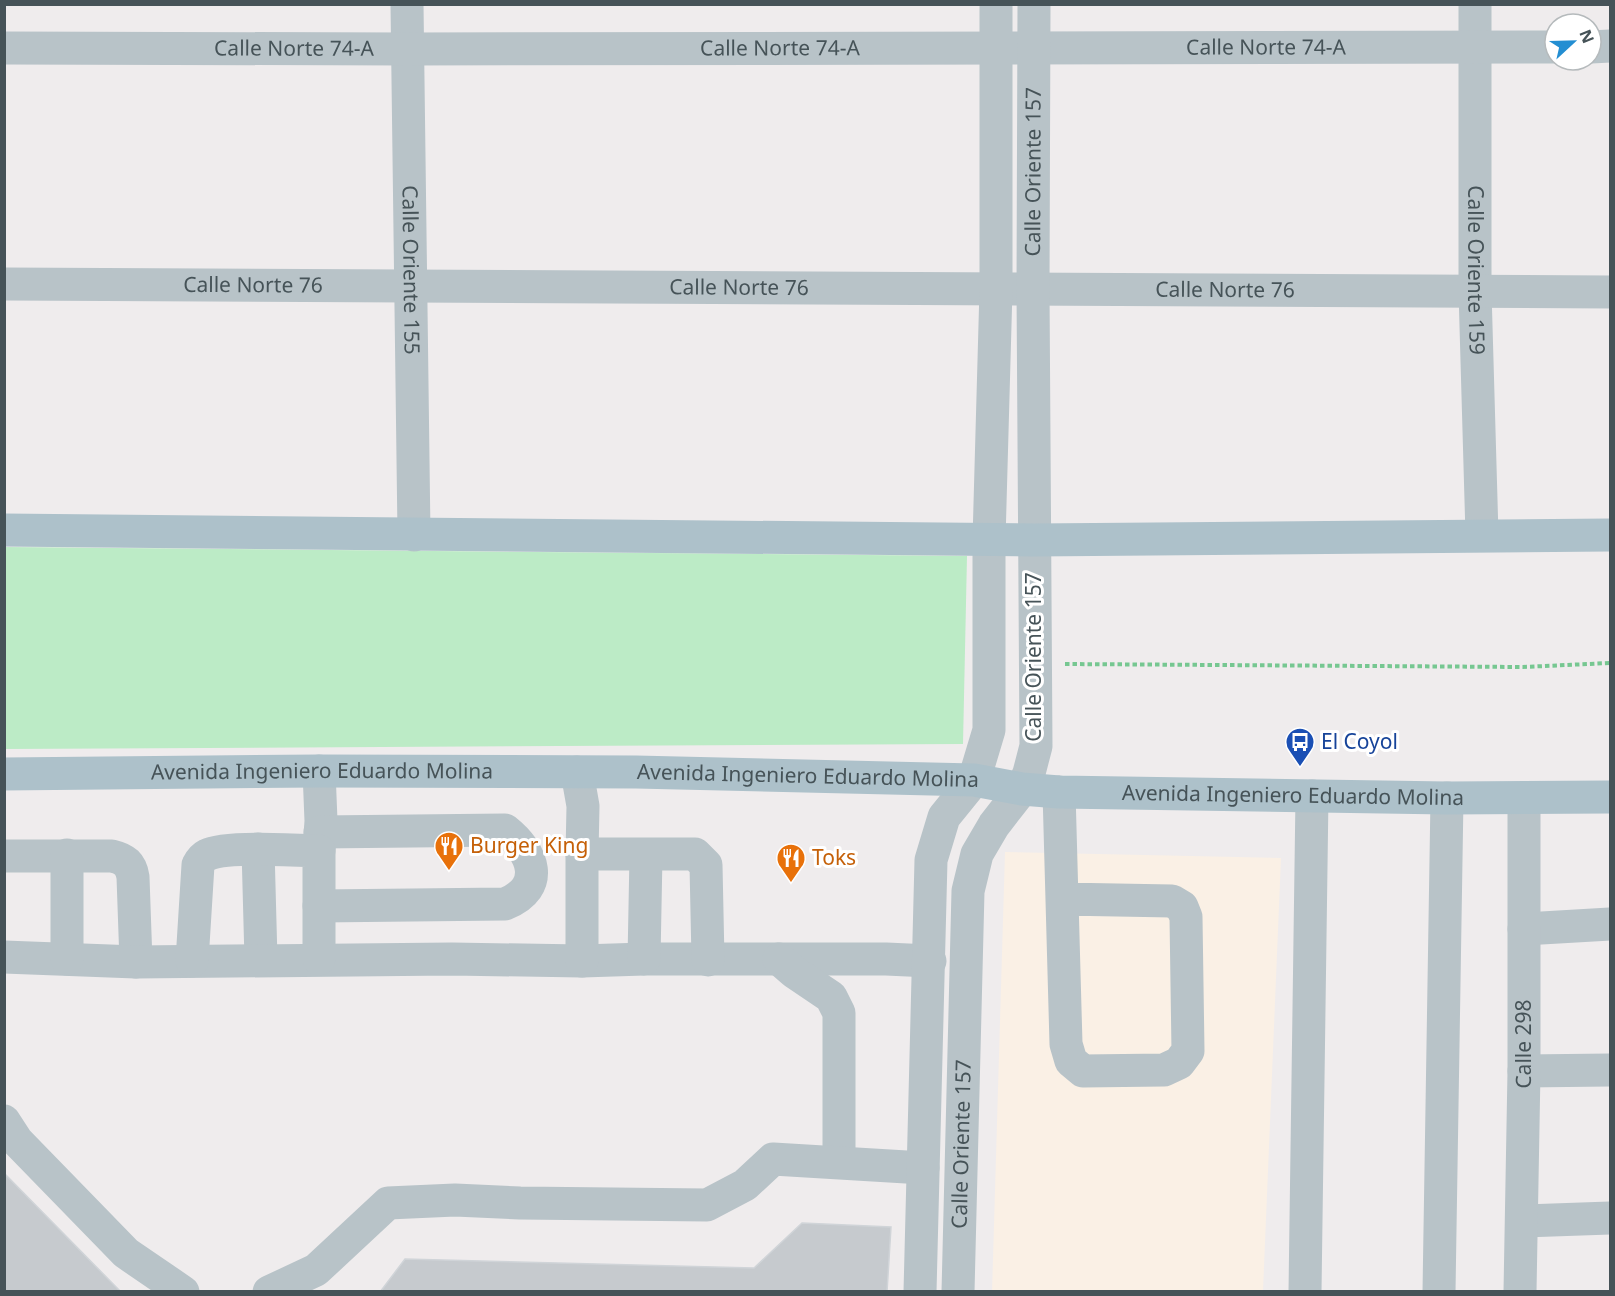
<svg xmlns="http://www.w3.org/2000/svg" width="1615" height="1296" font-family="'Noto Sans',sans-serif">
  <rect width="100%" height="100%" fill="#efeced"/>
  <path fill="#faf0e5" d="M1005,852L1281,858L1263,1291L992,1292Z"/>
  <path fill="#bcebc6" d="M5,547L967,556L963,744L5,749Z"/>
  <path fill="#c6cace" stroke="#d0d4d8" stroke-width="1.5" d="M4,1173L121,1292H4Z
    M802,1223L891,1227L887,1292H380L405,1259L754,1268Z"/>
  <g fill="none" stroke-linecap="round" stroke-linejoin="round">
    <path stroke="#76c791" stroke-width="4" stroke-dasharray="4.5 3" stroke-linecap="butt" d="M1065,664L1523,667L1610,663"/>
    <g stroke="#b8c3c8" stroke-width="33">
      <path id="s1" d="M407,4L414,535"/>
      <path id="s2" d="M1475,4V291L1482,535"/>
      <path d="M1591,47L1610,46"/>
      <path id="s3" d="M4,48L407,49L1555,47"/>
      <path id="s4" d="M4,284L1610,292"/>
      <path d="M319,771L321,821L319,851"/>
      <path d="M577,772L583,806L582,854"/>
      <path d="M1059,792L1066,1044L1071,1061L1083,1071L1164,1070L1179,1063L1188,1051L1186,917L1182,907L1172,901L1062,899"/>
      <path d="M258,849L261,960"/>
      <path d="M4,856H112C125,859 131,864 133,877L136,962"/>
      <path d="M319,906L505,904C547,887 533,852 505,830L320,832"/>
      <path d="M1524,929L1610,924"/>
      <path d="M4,957L136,962L452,959L582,961L644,959H886L930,961"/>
      <path d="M67,959V855"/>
      <path d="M644,959L646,855"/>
      <path d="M779,959L794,972L831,997L839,1013V1162"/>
      <path d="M192,961L198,865C200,861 203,857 207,855C224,846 297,850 319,851V959"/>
      <path d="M582,961V854H695L706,865L708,960"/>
      <path d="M1524,1071L1610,1070"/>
      <path d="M4,1121L17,1141L126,1253L183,1292"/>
      <path d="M1522,1221L1610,1218"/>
      <path d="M269,1292L316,1270L388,1203L455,1200L520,1203L707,1205L745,1185L773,1159L923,1168"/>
      <path d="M920,1292L931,860L944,817L974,780L989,730V540L996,289V4"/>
      <path id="s5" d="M958,1292L968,891L977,854L994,825L1022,789L1029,773L1036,746L1033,289L1034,4"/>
      <path d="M1305,1292L1312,796"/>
      <path d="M1439,1292L1447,798"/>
      <path id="s6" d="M1520,1292L1524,1071V798"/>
    </g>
    <g stroke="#adc1ca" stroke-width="33">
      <path d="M4,530L1034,540L1610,535"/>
      <path id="s7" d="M4,774L319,771L636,772L974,780L1022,789L1059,792L1447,798L1610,797"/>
    </g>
  </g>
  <defs>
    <g id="bus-pin" transform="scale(1.5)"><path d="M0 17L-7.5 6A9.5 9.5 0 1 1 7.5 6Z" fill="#1a4fb4" stroke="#fff"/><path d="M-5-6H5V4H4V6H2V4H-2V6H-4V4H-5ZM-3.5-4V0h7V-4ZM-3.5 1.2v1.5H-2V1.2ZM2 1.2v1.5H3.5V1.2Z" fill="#fff"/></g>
    <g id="restaurant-pin" transform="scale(1.5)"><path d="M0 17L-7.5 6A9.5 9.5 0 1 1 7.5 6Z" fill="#e8710a" stroke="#fff"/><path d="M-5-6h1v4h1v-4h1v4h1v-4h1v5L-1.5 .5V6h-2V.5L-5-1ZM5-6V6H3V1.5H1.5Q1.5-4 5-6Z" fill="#fff"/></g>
  </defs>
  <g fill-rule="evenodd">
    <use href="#bus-pin" x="1300" y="742"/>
    <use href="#restaurant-pin" x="449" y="846"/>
    <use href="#restaurant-pin" x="791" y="858"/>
  </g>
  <g text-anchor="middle" stroke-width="6" stroke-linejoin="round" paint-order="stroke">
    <g font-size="21" fill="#465358" stroke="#fff">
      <text dy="7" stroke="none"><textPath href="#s3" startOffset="1262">Calle Norte 74-A</textPath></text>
      <text dy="7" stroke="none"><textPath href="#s3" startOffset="776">Calle Norte 74-A</textPath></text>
      <text dy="7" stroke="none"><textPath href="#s3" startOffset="290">Calle Norte 74-A</textPath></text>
      <text dy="7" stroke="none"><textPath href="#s5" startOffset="1138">Calle Oriente 157</textPath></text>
      <text dy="7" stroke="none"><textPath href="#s1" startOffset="266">Calle Oriente 155</textPath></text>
      <text dy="7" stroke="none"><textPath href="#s2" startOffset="266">Calle Oriente 159</textPath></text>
      <text dy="7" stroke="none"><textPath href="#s4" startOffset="249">Calle Norte 76</textPath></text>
      <text dy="7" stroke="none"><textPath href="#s4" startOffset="735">Calle Norte 76</textPath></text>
      <text dy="7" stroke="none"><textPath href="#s4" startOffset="1221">Calle Norte 76</textPath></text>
      <text transform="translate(1034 657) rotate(-90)" y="7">Calle Oriente 157</text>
      <text dy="7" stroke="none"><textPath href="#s7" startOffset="318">Avenida Ingeniero Eduardo Molina</textPath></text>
      <text dy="7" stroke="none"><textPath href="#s7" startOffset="804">Avenida Ingeniero Eduardo Molina</textPath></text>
      <text dy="7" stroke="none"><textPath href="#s7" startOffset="1290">Avenida Ingeniero Eduardo Molina</textPath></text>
      <text dy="7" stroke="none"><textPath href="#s6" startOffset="248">Calle 298</textPath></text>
      <text dy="7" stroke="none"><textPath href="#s5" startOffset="148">Calle Oriente 157</textPath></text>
    </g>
    <g font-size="21" fill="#164399" stroke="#fff" text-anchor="start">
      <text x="1321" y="749">El Coyol</text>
    </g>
    <g font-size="21" fill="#c56008" stroke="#fff" text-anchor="start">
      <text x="470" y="853">Burger King</text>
      <text x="812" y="865">Toks</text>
    </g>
  </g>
  <rect width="1615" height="1296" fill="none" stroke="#465358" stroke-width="12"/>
  <g transform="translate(1573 42) rotate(68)"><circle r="28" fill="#ffffff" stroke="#b5babc" stroke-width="1.5"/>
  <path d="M0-4.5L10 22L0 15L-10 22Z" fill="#238ed2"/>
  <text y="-9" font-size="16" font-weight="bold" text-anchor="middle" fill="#465358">N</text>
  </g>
</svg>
